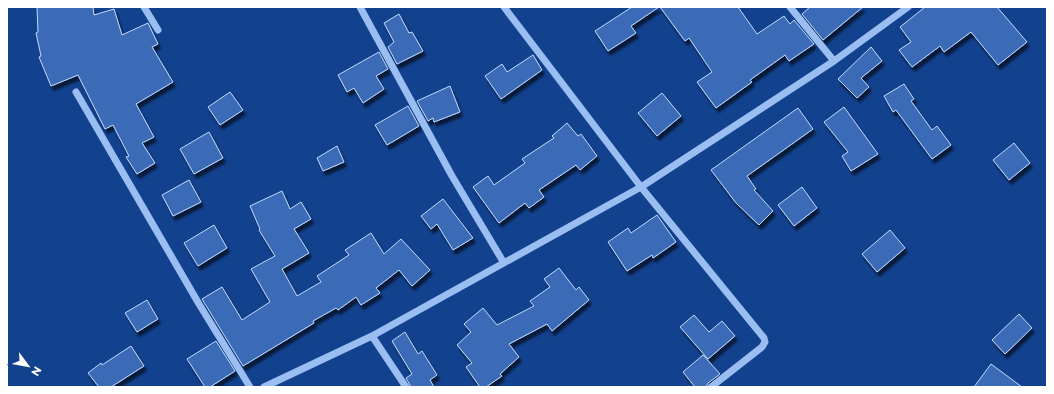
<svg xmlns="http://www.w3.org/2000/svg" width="1054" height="394" font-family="Montserrat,sans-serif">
  <defs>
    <filter id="shadow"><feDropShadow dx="2.5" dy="4.5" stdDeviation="1" flood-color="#0009"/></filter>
  </defs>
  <rect width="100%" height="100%" fill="#12418e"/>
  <path fill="#3a6ab7" stroke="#c1d9fd" filter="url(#shadow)" d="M37,7H93L94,15L114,9L122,35L148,23L158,44L152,47L173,82L136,104L154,137L142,143L155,163L137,174L126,157L129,156L113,125L105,129L78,75L51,86L39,57L41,56L36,33L38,32Z
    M632,7H659L631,26L636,33L608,51L595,31Z
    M660,7H738L757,34L784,16L790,24L794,20L814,44L789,61L785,55L750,80L752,82L716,108L697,82L712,72L689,38L685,41Z
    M810,7H863L823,40L802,14Z
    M925,7H997L1027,42L998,65L971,32L944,52L940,46L912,67L899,50L911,42L900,27Z
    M399,14L409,33L412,32L423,51L397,64L388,47L394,42L384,23Z
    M871,47L882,61L861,78L869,87L857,98L838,79Z
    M379,52L388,69L376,76L384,89L363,103L354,88L347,92L338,75Z
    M533,55L542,70L501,99L485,76L502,64L507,72Z
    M904,84L914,99L911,101L932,130L937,126L951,145L932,159L896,110L893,112L884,96Z
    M450,86L460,112L434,122L433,118L428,121L417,101Z
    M230,92L243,110L220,125L208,107Z
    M662,93L681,116L657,136L638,113Z
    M408,106L419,126L387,145L375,125Z
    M844,107L878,154L851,171L842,156L848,152L824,122Z
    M798,108L813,129L747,176L756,189L754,190L773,211L759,225L736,203L711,170Z
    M567,123L578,136L581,134L597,156L580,170L576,165L539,190L544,197L529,208L525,203L499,223L473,187L488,176L494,185L525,163L522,159L554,138L552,136Z
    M209,132L223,158L194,174L180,149Z
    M1014,143L1030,163L1009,180L993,160Z
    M337,146L344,162L323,171L317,158Z
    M189,180L201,202L173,216L162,195Z
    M802,187L817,208L794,226L778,205Z
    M282,191L290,209L301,202L311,219L294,229L309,253L282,269L297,296L321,282L317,276L349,255L345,250L371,233L384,254L401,239L430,270L412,286L399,270L376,288L380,293L361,305L356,297L338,310L336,308L313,321L314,323L243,366L202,299L222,287L242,320L270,302L251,269L275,256L259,230L260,229L250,206Z
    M443,199L473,238L453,250L437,224L431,229L421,216Z
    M657,215L676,242L653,258L652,255L627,271L608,242L628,228L631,233Z
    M214,225L227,248L198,266L184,243Z
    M890,230L905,248L877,272L862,254Z
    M559,268L576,290L579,287L589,300L552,331L547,324L509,344L519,357L500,374L502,376L486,387H480L466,367L472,363L457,345L471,332L464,324L483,308L497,325L534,306L530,301L550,287L544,279Z
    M147,300L158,319L137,332L125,313Z
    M1019,314L1032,328L1005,354L992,340Z
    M694,315L709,332L722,321L735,336L708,359L680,327Z
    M405,332L418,354L422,351L437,375L430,380L434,387H411L406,378L412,374L392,341Z
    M216,341L235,371L210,387H205L187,359Z
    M131,346L144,366L111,387H99L88,373L101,363L102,365Z
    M703,355L720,374L708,383L706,387H695L683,372Z
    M991,364L1022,387H974Z"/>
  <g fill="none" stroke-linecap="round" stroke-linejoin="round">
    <path stroke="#9abdf2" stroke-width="7" d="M144,7L158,30
      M360,7L452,176L504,263
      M504,7L641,187L764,338L765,342L762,347L711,387
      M790,7L834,61
      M76,92L199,304L250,387
      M372,336L406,387
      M264,387L372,336L641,187L834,61L908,7"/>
  </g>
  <rect width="1054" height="394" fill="none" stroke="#ffffff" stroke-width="16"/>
  <g transform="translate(28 366) rotate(122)" stroke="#12418e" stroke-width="3" paint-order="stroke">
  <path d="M0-3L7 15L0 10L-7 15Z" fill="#ffffff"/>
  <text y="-6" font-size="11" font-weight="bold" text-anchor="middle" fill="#ffffff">N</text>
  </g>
</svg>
